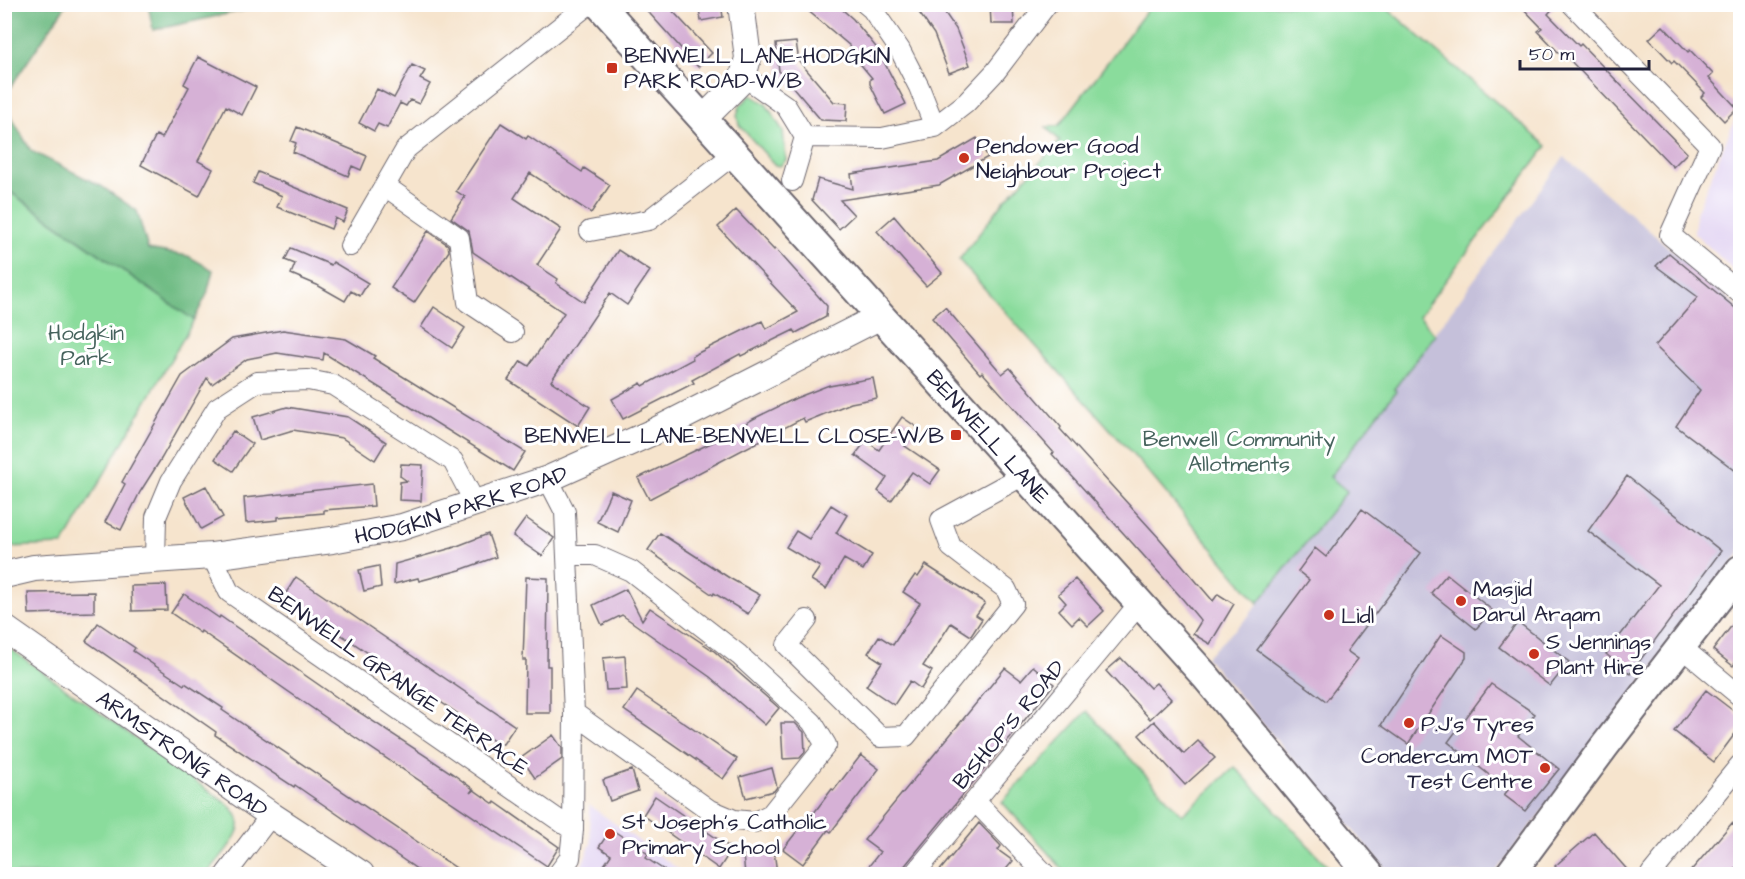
<svg xmlns="http://www.w3.org/2000/svg" width="1745" height="879" font-family="'Architects Daughter',sans-serif">
  <rect width="100%" height="100%" fill="#fff"/>
  <filter id="ink" filterUnits="userSpaceOnUse"><feTurbulence type="fractalNoise" baseFrequency=".0167" numOctaves="2"/><feDisplacementMap in="SourceGraphic" scale="12" xChannelSelector="R" yChannelSelector="G"/><feConvolveMatrix kernelMatrix="1 2 1 2 8 2 1 2 1" color-interpolation-filters="sRGB"/></filter>
  <filter id="wash" filterUnits="userSpaceOnUse"><feTurbulence type="fractalNoise" baseFrequency=".008" numOctaves="4" result="noise"/><feDisplacementMap in="SourceGraphic" scale="24" xChannelSelector="R" yChannelSelector="G"/><feGaussianBlur stdDeviation="1.35" result="paint"/><feColorMatrix in="noise" values="0 0 0 0 0 0 0 0 0 0 0 0 0 0 0 0 0 1.4 0 .05"/><feComposite in="paint" operator="in"/></filter>
  <g filter="url(#wash)">
    <rect width="100%" height="100%" fill="#f6e4cd"/>
    <path fill="#e2d4f3" d="M1740,107V276L1694,233L1696,213Z
      M589,805L685,874H578L591,844Z"/>
    <path fill="#c5c0da" d="M1564,157L1740,309V554L1494,874H1390L1206,657L1247,618L1346,492L1330,477L1396,391L1394,389Z"/>
    <path fill="#8adc9c" stroke="#567f6c" stroke-width="1.5" d="M1151,5H1383L1547,146L1419,316L1435,335L1394,389L1396,391L1330,477L1347,491L1258,603L1150,474L959,260L1005,200L1060,141L1046,127L1059,126Z
      M751,95L766,104L783,131L786,160L780,166L775,165L739,125L737,115L740,106Z
      M4,188L194,320L63,545L5,547Z
      M5,645L230,806C235,812 240,818 239,827C237,840 215,863 207,874H5Z
      M1087,711L1182,815L1235,767L1335,874H1067L1002,802Z"/>
    <path fill="#6fbc84" stroke="#486f60" stroke-width="1.5" d="M5,4L66,5L5,95L4,5Z
      M148,4H269V5L153,30Z
      M5,106L31,151L101,186L137,211L148,249L188,256L213,270L207,294L194,320L5,188Z"/>
    <g id="blocks">
      <path fill="#d6b1d6" d="M641,4H666L712,53L698,67Z
        M698,4H721L723,17L701,21Z
        M800,4H836L853,19L884,57L882,58L906,104L885,114L870,84V79L872,78L857,60L850,46Z
        M913,4H939L956,29L970,65L949,73L934,34Z
        M990,4H1013L1014,24H991Z
        M1519,4H1557L1548,14L1579,46L1581,44L1687,153L1673,167L1563,53L1561,55L1538,31L1542,28Z
        M1663,26L1688,52L1690,50L1713,74L1709,78L1737,108L1724,121L1701,97L1705,93L1674,61L1672,63L1649,39Z
        M796,42L799,61L834,102L847,103L846,121L821,120L779,71L776,44Z
        M198,57L256,87L242,115L226,106L198,161L213,169L199,196L141,165L156,135L162,138L189,87L184,84Z
        M412,65L425,71L420,79L430,84L419,104L410,100L406,106L400,103L387,128L378,124L374,131L359,123L377,89L394,98Z
        M501,123L526,139L528,136L582,172L584,168L610,185L591,213L530,173L514,198L561,229L537,265L558,279L556,283L584,302L618,250L650,271L627,305L610,293L551,381L590,407L578,426L508,380L521,361L529,366L564,313L473,252L469,231L451,218L465,197L456,191Z
        M297,127L367,156L361,170L352,166L348,176L293,152L296,143L291,141Z
        M977,138L988,157L939,185L840,200L854,215L839,229L812,200L818,179L853,189L851,174L938,161Z
        M258,172L348,210L343,222L335,218L331,229L277,207L282,196L253,183Z
        M736,210L774,250L775,248L827,306L826,317L796,333L794,330L741,356L740,354L692,380L694,383L623,419L612,399L641,383L643,386L693,359L692,356L762,321L766,329L798,312L718,227Z
        M894,216L942,273L926,286L877,231Z
        M428,231L448,245L449,251L414,303L391,288Z
        M291,248L331,265L333,262L368,283L360,296L351,291L345,301L317,285L291,274L295,264L285,260Z
        M1669,253L1740,312V383L1734,395L1740,399V474L1676,426L1700,390L1655,346L1698,297L1656,266Z
        M434,307L465,328L452,348L421,327Z
        M945,307L1002,374L1010,368L1061,427L1060,429L1160,539L1213,601L1218,594L1234,604L1210,644L1193,634L1201,621L1180,596L1052,454L1054,453L982,372L980,374L932,318Z
        M283,330L346,339L375,356L373,358L525,452L513,471L324,353L323,360L277,353L247,359L212,384L207,378L161,459L140,492L121,530L105,522L125,484L122,482L182,376L232,339Z
        M873,378L877,398L851,403L805,422L803,418L649,499L638,478L715,441L753,419L796,398L829,385V386Z
        M287,407L348,417L386,442L375,460L342,438L293,430L260,440L253,417Z
        M902,417L918,428L905,446L940,470L930,484L912,472L891,501L878,491L887,478L855,455L866,441L879,450Z
        M233,431L252,444L233,471L215,459Z
        M401,464L423,465L421,501L399,500L400,482L407,481L400,476Z
        M1627,476L1721,551L1630,674L1606,654L1659,585L1588,531Z
        M372,484L374,506L324,510V513L278,517V520L246,523L244,498Z
        M206,486L223,517L201,529L184,497Z
        M611,491L631,500L618,532L597,522Z
        M831,505L847,515L836,533L872,555L863,570L844,559L826,589L811,580L820,567L786,547L796,531L809,539Z
        M1362,509L1421,553L1347,651L1358,659L1326,701L1257,650L1309,580L1298,571L1315,548L1326,557Z
        M526,518L554,538L542,556L513,536Z
        M660,533L731,579L760,595L748,614L714,593L713,595L648,550Z
        M488,534L496,557L460,570L419,581L418,578L394,584L395,564L452,548Z
        M926,565L985,603L976,615L982,619L971,636L951,623L923,666L932,671L921,689L910,681L894,705L866,686L882,662L868,653L879,636L893,645L920,603L903,592L915,575L918,577Z
        M379,566L381,587L364,591L359,570Z
        M1447,574L1492,610L1476,629L1431,593Z
        M296,577L515,726L503,744H498L472,726L473,724L284,596Z
        M526,577L548,578L547,666H550V713H525L526,660H523Z
        M1075,579L1104,611L1088,626L1079,617L1072,624L1059,610L1066,603L1058,594Z
        M166,585L167,610L132,611L131,586Z
        M626,589L642,620L650,608L714,651L779,708L765,725L710,677L622,615L602,625L593,605Z
        M94,592V612L29,614L28,593Z
        M184,594L219,618L220,616L345,703L453,774L473,789L470,793L474,790L494,804L495,802L559,847L547,866L338,726L201,631L200,633L171,613Z
        M1740,615V656L1733,666L1713,650Z
        M1518,622L1569,662L1550,686L1499,647Z
        M98,623L135,648L133,651L184,685L185,683L223,708L222,710L465,874H424L295,785L294,787L215,735L216,732L86,641Z
        M1441,635L1466,652V658L1408,744L1381,725Z
        M625,656L627,689L606,690L603,658Z
        M1121,658L1150,688L1156,683L1171,699L1150,719L1106,671Z
        M1033,666L1054,684L898,874H877L868,867L880,852L864,840L1005,668L1021,680Z
        M1491,684L1535,714L1518,736L1559,769L1525,811L1504,795L1508,790L1448,742Z
        M1706,690L1740,716V727L1714,762L1674,731Z
        M637,691L737,759L723,779L624,710Z
        M1154,721L1184,754L1198,741L1215,758L1185,785L1139,735Z
        M781,723H795L804,732L805,752L800,758L783,759Z
        M553,735L562,748V759L535,778L521,758Z
        M861,755L879,769L831,832L828,830L803,864L783,849L805,821L807,822L832,789L834,790Z
        M772,768L777,787L774,791L746,798L740,777Z
        M632,770L638,791L610,801L603,780Z
        M655,796L732,849L719,869L643,815Z
        M979,823L1001,846L998,850L1013,861L1002,874H937Z
        M1732,823L1740,831V864L1731,874H1688Z
        M611,829L648,854L646,858L670,874H598L611,855L599,847Z
        M1594,832L1631,874H1551L1556,867L1555,866Z
        M774,851L777,873L745,874L743,855Z"/>
    </g>
  </g>
  <g filter="url(#ink)">
    <use href="#blocks" fill-opacity="0" stroke="#6c666e" stroke-width="1.5"/>
    <g fill="none" stroke-linecap="round" stroke-linejoin="round">
      <g stroke="#6c666e" stroke-width="22">
        <path id="minor" d="M866,4L872,9L900,50L919,87L935,127
          M1572,4L1710,146L1670,235L1740,293
          M752,82L786,106L805,137L792,181
          M805,137L882,138L935,127L966,103L996,71L1047,4
          M385,186L459,238L468,302L513,332
          M590,231L649,220L734,154
          M350,246L406,149L589,4
          M548,479L565,512L574,713L573,830L570,858L558,874
          M568,555H595L631,571L739,655L812,722L826,745L771,814L755,822L734,820L708,809L574,713
          M212,556L229,592L573,830
          M155,560L156,517L171,481L217,408L257,382L308,380L333,385L453,461L475,503
          M807,620L787,645L880,737L906,736L1013,604L1006,589L951,547L941,520L1024,475
          M1681,647L1740,696
          M975,801L1045,874
          M226,874L271,815
          M914,874L1139,604
          M1651,874L1740,765"/>
      </g>
      <g stroke="#6c666e" stroke-width="28">
        <g id="tertiary">
          <path d="M703,119L742,80L748,58L741,4"/>
          <path id="s1" d="M4,575L34,568L212,556L332,540L402,527L548,479L653,432L881,316"/>
          <path id="s2" d="M4,628L271,815L361,874"/>
        </g>
      </g>
      <g stroke="#6c666e" stroke-width="32">
        <g id="secondary">
          <path id="s3" d="M599,4L1206,677L1369,874"/>
          <path d="M1510,874L1604,747L1740,570"/>
        </g>
      </g>
      <use href="#minor" stroke="#fff" stroke-width="20"/>
      <use href="#tertiary" stroke="#fff" stroke-width="26"/>
      <use href="#secondary" stroke="#fff" stroke-width="28"/>
    </g>
  </g>
  <g fill="#c8321e" stroke="#fff" stroke-width="2">
    <rect x="606" y="62" width="12" height="12" rx="3"/>
    <circle cx="964" cy="158" r="6"/>
    <rect x="950" y="429" width="12" height="12" rx="3"/>
    <circle cx="1461" cy="601" r="6"/>
    <circle cx="1329" cy="615" r="6"/>
    <circle cx="1534" cy="654" r="6"/>
    <circle cx="1409" cy="723" r="6"/>
    <circle cx="1545" cy="768" r="6"/>
    <circle cx="610" cy="834" r="6"/>
  </g>
  <g text-anchor="middle" stroke-width="6" stroke-linejoin="round" paint-order="stroke">
    <g font-size="22" fill="#22223b" stroke="#fff" text-anchor="start">
      <text x="624" y="63">BENWELL LANE-HODGKIN<tspan x="624" dy="25">PARK ROAD-W/B</tspan></text>
      <text x="976" y="153">Pendower Good<tspan x="976" dy="25">Neighbour Project</tspan></text>
      <text x="944" y="443" text-anchor="end">BENWELL LANE-BENWELL CLOSE-W/B</text>
      <text x="1473" y="596">Masjid<tspan x="1473" dy="25">Darul Arqam</tspan></text>
      <text x="1341" y="623">Lidl</text>
      <text x="1546" y="649">S Jennings<tspan x="1546" dy="25">Plant Hire</tspan></text>
      <text x="1421" y="731">P.J's Tyres</text>
      <text x="1533" y="763" text-anchor="end">Condercum MOT<tspan x="1533" dy="25">Test Centre</tspan></text>
      <text x="622" y="829">St Joseph's Catholic<tspan x="622" dy="25">Primary School</tspan></text>
    </g>
    <g font-size="22" fill="#46635d" stroke="#fff">
      <text x="86" y="340">Hodgkin<tspan x="86" dy="25">Park</tspan></text>
      <text x="1239" y="446">Benwell Community<tspan x="1239" dy="25">Allotments</tspan></text>
    </g>
    <g font-size="22" fill="#22223b" stroke="#fff">
      <text dy="8" stroke="none"><textPath href="#s3" startOffset="582">BENWELL LANE</textPath></text>
      <text dy="8" stroke="none"><textPath href="#s1" startOffset="464">HODGKIN PARK ROAD</textPath></text>
      <text transform="translate(399 680) rotate(35)" y="8">BENWELL GRANGE TERRACE</text>
      <text transform="translate(1008 724) rotate(-50)" y="8">BISHOP'S ROAD</text>
      <text dy="8" stroke="none"><textPath href="#s2" startOffset="218">ARMSTRONG ROAD</textPath></text>
    </g>
  </g>
  <rect width="1745" height="879" fill="none" stroke="#fff" stroke-width="24"/>
  <path d="M1520 60v9h129v-9" fill="none" stroke="#22223b" stroke-width="3"/>
  <text x="1529" y="60" font-size="18" fill="#22223b" stroke="#ffffff" stroke-width="4.5" paint-order="stroke">50 m</text>
</svg>
